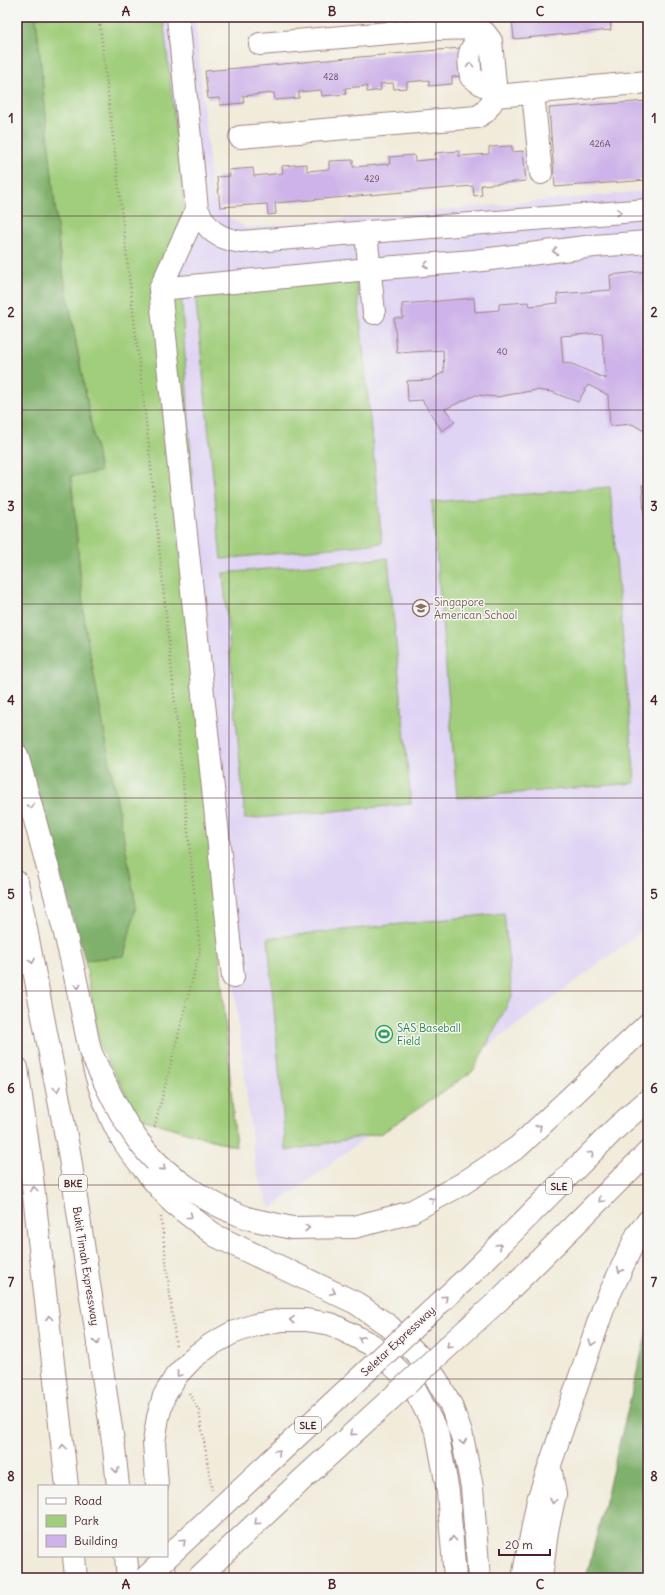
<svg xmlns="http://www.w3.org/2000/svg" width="665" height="1595" font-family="Delius,sans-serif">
  <rect width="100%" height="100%" fill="#f6f6f2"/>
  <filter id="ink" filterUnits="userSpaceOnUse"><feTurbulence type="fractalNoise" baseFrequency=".025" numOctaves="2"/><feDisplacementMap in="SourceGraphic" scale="8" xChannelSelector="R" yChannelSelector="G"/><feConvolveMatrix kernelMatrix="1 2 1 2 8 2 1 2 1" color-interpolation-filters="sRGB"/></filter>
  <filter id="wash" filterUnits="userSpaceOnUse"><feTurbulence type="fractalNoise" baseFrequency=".012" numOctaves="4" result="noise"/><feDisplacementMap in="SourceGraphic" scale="16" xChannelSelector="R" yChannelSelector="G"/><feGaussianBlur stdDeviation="0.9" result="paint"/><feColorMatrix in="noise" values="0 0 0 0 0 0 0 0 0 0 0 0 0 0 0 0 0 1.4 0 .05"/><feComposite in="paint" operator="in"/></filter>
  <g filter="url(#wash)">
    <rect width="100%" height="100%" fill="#f1ebda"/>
    <path fill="#e0d4f4" d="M124,17H195L212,193L220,209L230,218L246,228L648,191V927L270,1209L256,1169L252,1140Z"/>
    <path fill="#a1ce7c" stroke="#767654" d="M36,17H163L187,231L179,253L219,949L236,1147L139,1118L100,1047L85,960L124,956L136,906L85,626L71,475L100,471L60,256Z
      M356,275L382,543L221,559L195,291Z
      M610,487L635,783L457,798L432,502Z
      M388,558L411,804L245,819L223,573Z
      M504,913L512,996L473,1071L382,1133L286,1151L268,938Z"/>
    <path fill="#80b16c" stroke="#65684c" d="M17,17H36L60,256L100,472L71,476L85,626L136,906L124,956L85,960L35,783L17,732Z
      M648,1327V1578H586Z"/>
    <g id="blocks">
      <path fill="#cdb3e9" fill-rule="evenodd" d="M518,17H610L611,30L514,39L512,18Z
        M460,48L463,76L452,77V84L429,86V80L407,82V88L394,89L393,83L380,84L381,90L367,92V86L345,88L346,94L322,96L321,90L299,92V98L275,100L274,93L243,96L244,103L220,105L219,98L208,99L205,71Z
        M648,101V180L555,187L549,108Z
        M512,146V152L523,151L526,181L481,185L482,195L474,196L473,186L275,203L276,214L268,215L267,204L220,207L217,177L230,176L229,170L253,168L254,176L283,173L282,166L307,164V171L329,169V161L353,160V167L390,164L389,157L414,155L415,161L436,159L435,153L459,151V156L489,154V147Z
        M648,271V433L632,424L610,426L608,395L588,385L578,402L552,392L536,390L497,397L476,395L445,409L455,422L442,431L422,400L408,401L407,381L430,380L444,372L443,350L397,353L394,318H403L402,304L474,298L475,312L499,310V304L529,302L530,306L558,303L557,294L611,290L610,275ZM602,333L606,379L572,364L563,363L561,336Z
        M642,485H648V553H647Z"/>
    </g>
  </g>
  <g filter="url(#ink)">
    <use href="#blocks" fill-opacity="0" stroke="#9e8582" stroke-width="1"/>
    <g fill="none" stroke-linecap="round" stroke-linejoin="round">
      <g stroke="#9e8582" stroke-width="24">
        <path id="minor" d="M178,17L197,209C208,231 217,238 241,242L648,210
          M485,33C467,49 468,54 471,77L483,85L495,83
          M533,93L541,173
          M496,96L648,82
          M240,137L477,117L485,112L496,96L491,41L485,33L475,28L436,29L260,44
          M197,209L160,289L233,977
          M366,233L374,313
          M160,289L369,269L474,261L594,246L648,242"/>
      </g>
      <g stroke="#9e8582" stroke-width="24">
        <path id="highway" d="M17,755C35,821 54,887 70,954C85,1014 89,1077 118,1132C127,1149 140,1164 152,1179
          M17,882L69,1152L114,1448L118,1486
          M17,1068L30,1160L67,1486
          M269,1223L292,1228L354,1227L409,1213L462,1184L518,1147L648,1024
          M272,1263L356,1303L389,1326L419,1356L437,1380L451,1405L462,1436L472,1487L479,1578
          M472,1273L616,1128L648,1100
          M498,1301L648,1152
          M157,1486L154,1442L158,1417L164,1396L176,1376L194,1357L212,1344L232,1333L255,1325L282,1320H306L331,1324L372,1345L412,1384L437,1432L448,1492L455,1578
          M74,1556L76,1578
          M126,1556L128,1578
          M163,1556L165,1578
          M523,1578L538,1500L604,1306L637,1235L648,1221
          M541,1578L547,1531L555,1494L551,1472"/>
      </g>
      <path stroke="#9e8582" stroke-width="2.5" stroke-dasharray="1 3" stroke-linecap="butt" d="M99,17L149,448L200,950L154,1129
        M161,1217L176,1347
        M189,1393L199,1411L212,1490"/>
      <use href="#minor" stroke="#fff" stroke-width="22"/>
      <use href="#highway" stroke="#fff" stroke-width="22"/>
      <g stroke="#9e8582" stroke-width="24" stroke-linecap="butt">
        <path id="highway-bridge" d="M91,1053C105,1083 119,1115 139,1142C162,1174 208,1204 245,1217C252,1220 261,1221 269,1223
          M152,1179L173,1203L216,1236L272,1263
          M145,1578L472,1273
          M198,1578L305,1477L498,1301"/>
      </g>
      <use href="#highway-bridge" stroke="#fff" stroke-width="22"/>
    </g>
    <defs><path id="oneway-chevron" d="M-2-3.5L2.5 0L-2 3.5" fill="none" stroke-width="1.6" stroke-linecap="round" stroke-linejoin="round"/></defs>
    <g stroke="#ae9aa0">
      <use href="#oneway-chevron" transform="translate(470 65) rotate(-94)"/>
      <use href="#oneway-chevron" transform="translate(619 212) rotate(-4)"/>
      <use href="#oneway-chevron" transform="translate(555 251) rotate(173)"/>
      <use href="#oneway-chevron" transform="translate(426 265) rotate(175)"/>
      <use href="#oneway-chevron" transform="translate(31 806) rotate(75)"/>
      <use href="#oneway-chevron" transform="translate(32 961) rotate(79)"/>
      <use href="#oneway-chevron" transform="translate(78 986) rotate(79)"/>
      <use href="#oneway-chevron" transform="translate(57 1089) rotate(79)"/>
      <use href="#oneway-chevron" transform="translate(539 1127) rotate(-43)"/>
      <use href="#oneway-chevron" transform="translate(591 1154) rotate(-45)"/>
      <use href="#oneway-chevron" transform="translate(163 1168) rotate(41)"/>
      <use href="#oneway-chevron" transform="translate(34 1189) rotate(-97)"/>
      <use href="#oneway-chevron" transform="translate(432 1200) rotate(-28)"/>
      <use href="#oneway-chevron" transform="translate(601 1200) rotate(135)"/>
      <use href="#oneway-chevron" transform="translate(190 1216) rotate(38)"/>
      <use href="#oneway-chevron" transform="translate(307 1228) rotate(-2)"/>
      <use href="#oneway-chevron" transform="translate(499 1246) rotate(-45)"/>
      <use href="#oneway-chevron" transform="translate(620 1270) rotate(115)"/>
      <use href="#oneway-chevron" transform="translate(333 1292) rotate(25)"/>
      <use href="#oneway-chevron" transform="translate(445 1298) rotate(-43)"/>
      <use href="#oneway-chevron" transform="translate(49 1318) rotate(-97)"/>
      <use href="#oneway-chevron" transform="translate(292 1320) rotate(-179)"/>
      <use href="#oneway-chevron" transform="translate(361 1339) rotate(-153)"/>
      <use href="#oneway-chevron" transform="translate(97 1342) rotate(81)"/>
      <use href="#oneway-chevron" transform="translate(592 1343) rotate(108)"/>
      <use href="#oneway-chevron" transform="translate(449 1346) rotate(138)"/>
      <use href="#oneway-chevron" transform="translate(179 1374) rotate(130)"/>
      <use href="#oneway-chevron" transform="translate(353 1433) rotate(138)"/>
      <use href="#oneway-chevron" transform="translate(463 1442) rotate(78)"/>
      <use href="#oneway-chevron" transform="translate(63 1447) rotate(-97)"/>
      <use href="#oneway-chevron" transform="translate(278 1452) rotate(-43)"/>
      <use href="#oneway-chevron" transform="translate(116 1470) rotate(84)"/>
      <use href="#oneway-chevron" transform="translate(553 1501) rotate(102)"/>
      <use href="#oneway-chevron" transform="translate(257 1522) rotate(137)"/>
      <use href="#oneway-chevron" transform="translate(453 1539) rotate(-95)"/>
      <use href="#oneway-chevron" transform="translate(183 1542) rotate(-43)"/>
    </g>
  </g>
  <path fill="none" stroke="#4a1f2b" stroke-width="1" stroke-opacity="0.55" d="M229,17V1578M436,17V1578M17,216H648M17,410H648M17,604H648M17,798H648M17,991H648M17,1185H648M17,1379H648"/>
  <defs>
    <g id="school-ring" transform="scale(0.9)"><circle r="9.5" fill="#f6f6f2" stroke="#8d6e63" stroke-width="1.5"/><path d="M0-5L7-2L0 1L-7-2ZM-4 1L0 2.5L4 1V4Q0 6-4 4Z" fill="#8d6e63"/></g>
    <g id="stadium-ring" transform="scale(0.9)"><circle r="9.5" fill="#f6f6f2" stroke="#2e9e5b" stroke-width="1.5"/><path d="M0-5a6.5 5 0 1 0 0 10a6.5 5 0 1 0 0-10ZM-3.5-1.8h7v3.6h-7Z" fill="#2e9e5b"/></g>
  </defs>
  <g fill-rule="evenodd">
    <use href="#school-ring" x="421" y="608"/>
    <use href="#stadium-ring" x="384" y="1034"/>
  </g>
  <g text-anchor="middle" stroke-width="3" stroke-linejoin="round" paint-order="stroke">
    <g font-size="9" fill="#6b445a">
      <text x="331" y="80">428</text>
      <text x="600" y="147">426A</text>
      <text x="372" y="182">429</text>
      <text x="502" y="355">40</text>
    </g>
    <g fill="#f6f6f2" stroke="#7e6067" stroke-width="1">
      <rect x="59" y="1175" width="28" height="16" rx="3"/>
      <rect x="546" y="1178" width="26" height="16" rx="3"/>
      <rect x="295" y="1417" width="26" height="16" rx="3"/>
    </g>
    <g font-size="10" font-weight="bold" fill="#4a1f2b">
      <text x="73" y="1187">BKE</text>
      <text x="559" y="1190">SLE</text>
      <text x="308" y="1429">SLE</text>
    </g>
    <g font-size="11" fill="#785e54" stroke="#f6f6f2" text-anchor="start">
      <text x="434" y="606">Singapore<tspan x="434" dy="13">American School</tspan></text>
    </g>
    <g font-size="11" fill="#27864d" stroke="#f6f6f2" text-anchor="start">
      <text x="397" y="1032">SAS Baseball<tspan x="397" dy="13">Field</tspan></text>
    </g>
    <g font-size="11" fill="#4a1f2b" stroke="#f6f6f2">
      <text transform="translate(86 1266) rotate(81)" y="4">Bukit Timah Expressway</text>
      <text transform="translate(398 1341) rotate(-43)" y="4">Seletar Expressway</text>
    </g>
  </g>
  <rect width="665" height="1595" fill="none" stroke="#f6f6f2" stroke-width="44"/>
  <rect x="38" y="1485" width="130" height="72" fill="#f6f6f2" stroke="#b1a0a2"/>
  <rect x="46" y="1498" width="20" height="6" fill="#ffffff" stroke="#b1a0a2"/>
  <text x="74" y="1505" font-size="12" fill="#4a1f2b">Road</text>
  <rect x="46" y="1515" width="20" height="12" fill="#a1ce7c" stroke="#b1a0a2"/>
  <text x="74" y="1525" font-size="12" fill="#4a1f2b">Park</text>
  <rect x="46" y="1535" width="20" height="12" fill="#cdb3e9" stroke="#b1a0a2"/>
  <text x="74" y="1545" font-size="12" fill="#4a1f2b">Building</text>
  <path d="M499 1549v6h51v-6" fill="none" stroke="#4a1f2b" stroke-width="2"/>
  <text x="505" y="1549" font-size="12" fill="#4a1f2b" stroke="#f6f6f2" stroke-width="3" paint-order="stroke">20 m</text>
  <rect x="22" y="22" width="621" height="1551" fill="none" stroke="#4a1f2b" stroke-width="1.5"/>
  <g font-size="13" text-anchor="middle" font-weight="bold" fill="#4a1f2b">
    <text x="126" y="16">A</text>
    <text x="332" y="16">B</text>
    <text x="540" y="16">C</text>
    <text x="11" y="123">1</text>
    <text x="654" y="123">1</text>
    <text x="11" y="317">2</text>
    <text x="654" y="317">2</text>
    <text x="11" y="511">3</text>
    <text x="654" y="511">3</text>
    <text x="11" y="705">4</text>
    <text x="654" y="705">4</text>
    <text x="11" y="899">5</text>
    <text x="654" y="899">5</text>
    <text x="11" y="1093">6</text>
    <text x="654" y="1093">6</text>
    <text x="11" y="1287">7</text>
    <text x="654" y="1287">7</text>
    <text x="11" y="1481">8</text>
    <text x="654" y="1481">8</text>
    <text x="126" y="1589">A</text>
    <text x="332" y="1589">B</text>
    <text x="540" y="1589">C</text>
  </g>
</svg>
